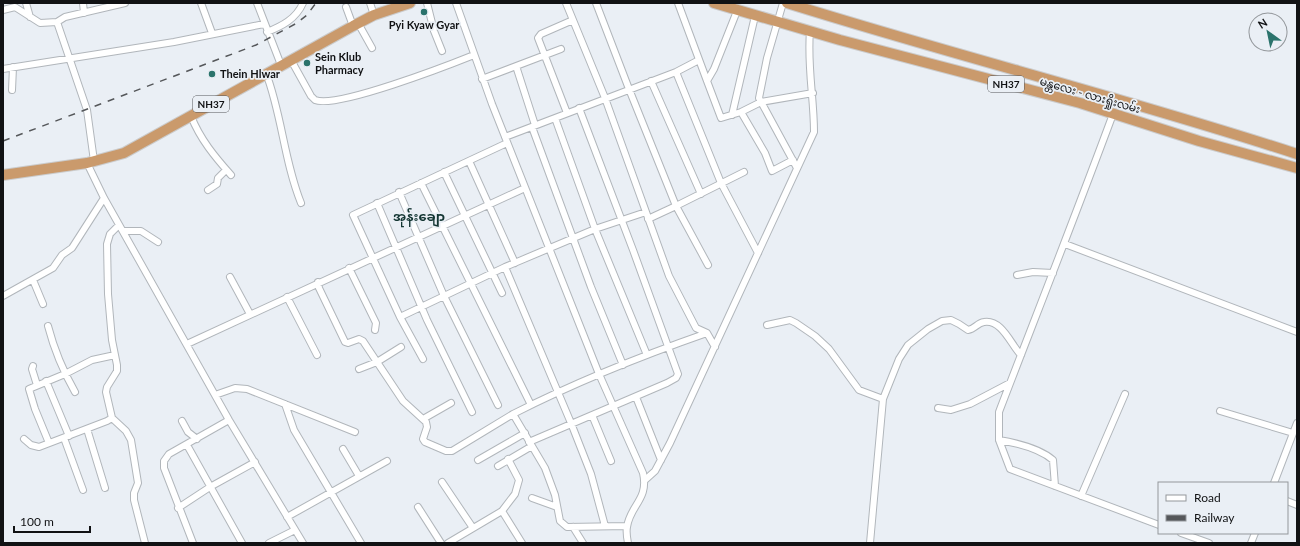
<svg xmlns="http://www.w3.org/2000/svg" width="1300" height="546" font-family="Lato,'Noto Sans Myanmar',sans-serif">
  <rect width="100%" height="100%" fill="#eaeff5"/>
  <g fill="none" stroke-linecap="round" stroke-linejoin="round">
    <g stroke="#b1b6bb" stroke-width="8">
      <path id="minor" d="M26,3L30,17
        M83,3L84,13
        M201,3L212,33
        M257,3L281,65
        M370,3L374,15
        M427,3L434,31L442,51
        M456,3L492,104L599,374L643,473C649,500 630,505 627,527C626,532 627,538 628,543
        M566,3L605,98L669,276L696,328L707,333L715,347
        M596,3L629,89L676,206L648,219
        M678,3L707,81L714,69L737,11
        M783,3L767,58L759,98L797,168
        M346,7L353,26
        M3,10L15,7L40,23L57,22
        M358,23L372,48
        M267,32C282,26 296,19 303,3
        M291,60L311,96C312,97 314,99 315,100C336,109 449,65 474,55
        M516,66L535,125
        M3,69L174,42L264,24
        M676,72L721,183L758,253
        M266,73C282,115 284,161 301,203
        M482,79L561,49
        M651,81L701,194
        M707,81L721,118L741,112L761,102L813,93
        M12,90L13,67
        M741,112L765,153L772,171L793,160
        M567,113L538,38L541,34L573,20
        M1113,114C1076,214 1037,313 999,412V440L1010,469L1159,525
        M732,115L755,16
        M191,116C200,139 215,157 231,175
        M555,118L595,229L647,355
        M532,127L591,287L623,365
        M505,137L676,72L699,60
        M94,161L87,110L57,22L65,17L125,3
        M469,161L515,263
        M87,163L104,198L229,420L303,543
        M444,172L502,293
        M421,183L531,405
        M208,190L217,184L218,178L226,170
        M399,192L444,296L498,405
        M377,203L427,320L472,412
        M123,231H141L158,242
        M1065,244L1297,332
        M708,265L676,206L744,172
        M505,267L571,423L591,474L605,526
        M349,268L376,323L375,330
        M1017,275L1033,272L1053,273
        M230,277L250,314
        M33,280L43,304
        M318,282L319,288L345,342L348,343L359,339L363,341L403,401L426,422L427,427L423,439L425,442L446,451H452L513,414L545,468L555,495L560,521L567,527L627,526
        M3,296L53,268L62,255L72,248L104,198
        M287,297L317,355
        M400,317L505,267L595,229L646,212
        M767,325L790,320L796,323L815,336L829,349L859,390L883,399
        M48,326C54,349 63,371 75,392
        M187,344L525,188
        M423,359L400,317L353,215L507,143
        M33,366L32,369L37,385
        M359,369L377,362L401,347
        M46,381L69,436
        M215,395L235,388L247,389L355,432
        M636,397L661,460
        M285,404L294,430L361,543
        M938,408L951,410L970,404L1010,383
        M1220,411L1293,433
        M513,414C576,382 641,356 707,333
        M592,415L611,461
        M112,418L126,431L131,440L138,483L134,493V500L145,543
        M423,419L451,403
        M182,421L188,432L197,439
        M87,429L105,488
        M64,438L83,490
        M24,439L31,445L39,447L107,421L112,418L106,392L107,387L117,371V365L112,340L108,294L107,244L110,234L119,225
        M999,440C1017,443 1039,448 1053,460L1055,486
        M529,442L667,383L676,378L678,374L633,250L579,108
        M49,443L35,409L29,389L65,374L92,360L115,355
        M187,445L242,543
        M343,449L359,476
        M478,460L525,433
        M498,466L532,446
        M645,480L655,471L670,443L814,132C814,98 807,66 810,31
        M442,482L473,528
        M1274,483L1297,423
        M1081,496L1125,394
        M532,498L557,507
        M1287,501L1297,505
        M418,507L441,543
        M178,508L210,487L255,462
        M502,511L515,494L519,480L508,459
        M287,517L387,461
        M573,527L583,543
        M1181,533L1209,543
        M193,543L164,468V461L169,454L229,420
        M269,543L295,530
        M448,543L502,511L522,543
        M870,543L883,399L899,359L908,345L928,329L942,321L951,320L959,324L968,330C975,329 977,323 984,322C1002,319 1011,345 1021,355
        M1251,543L1255,533"/>
    </g>
    <g stroke="#cbcbcb" stroke-width="12">
      <path id="trunk" d="M714,3L840,40L1080,103L1199,141L1297,168
        M787,3C956,56 1129,99 1297,154
        M3,175L87,163L124,153L353,26L374,15L410,3"/>
    </g>
    <use href="#minor" stroke="#fff" stroke-width="6"/>
    <use href="#trunk" stroke="#ca9a6c" stroke-width="10"/>
    <path stroke="#55575a" stroke-width="1.5" stroke-dasharray="7 7" stroke-linecap="butt" d="M3,141L256,45L297,23L307,15L316,3"/>
  </g>
  <g fill="#2b736c" stroke="#eaeff5" stroke-width="1.5">
    <circle cx="424" cy="12" r="4"/>
    <circle cx="307" cy="63" r="4"/>
    <circle cx="212" cy="74" r="4"/>
  </g>
  <g text-anchor="middle" stroke-width="3.5" stroke-linejoin="round" paint-order="stroke">
    <g fill="#eaeff5" stroke="#525458" stroke-width="1">
      <rect x="988" y="76" width="36" height="16" rx="3"/>
      <rect x="193" y="96" width="36" height="16" rx="3"/>
    </g>
    <g font-size="10" font-weight="bold" fill="#111214">
      <text x="1006" y="88">NH37</text>
      <text x="211" y="108">NH37</text>
    </g>
    <g font-size="11" font-weight="bold" fill="#111214" stroke="#eaeff5" text-anchor="start">
      <text x="424" y="29" text-anchor="middle">Pyi Kyaw Gyar</text>
      <text x="315" y="61">Sein Klub<tspan x="315" dy="13">Pharmacy</tspan></text>
      <text x="220" y="78">Thein Hlwar</text>
    </g>
    <g font-size="11" fill="#111214" stroke="#eaeff5">
      <text transform="translate(1090 95) rotate(16)" y="4">မန္တလေး - လားရှိုးလမ်း</text>
    </g>
    <g font-size="13" font-weight="bold" fill="#143633" stroke="#eaeff5">
      <text x="419" y="221">အုန်းချော</text>
    </g>
  </g>
  <rect width="1300" height="546" fill="none" stroke="#111214" stroke-width="8"/>
  <rect x="1158" y="482" width="130" height="52" fill="#eaeff5" stroke="#93979b"/>
  <rect x="1166" y="495" width="20" height="6" fill="#ffffff" stroke="#93979b"/>
  <text x="1194" y="502" font-size="12" fill="#111214">Road</text>
  <rect x="1166" y="515" width="20" height="6" fill="#55575a" stroke="#93979b"/>
  <text x="1194" y="522" font-size="12" fill="#111214">Railway</text>
  <g transform="translate(1268 32) rotate(327)"><circle r="19" fill="#eaeff5" stroke="#93979b"/>
  <path d="M0-3L7 15L0 10L-7 15Z" fill="#2b736c"/>
  <text y="-6" font-size="11" font-weight="bold" text-anchor="middle" fill="#111214">N</text>
  </g>
  <path d="M14 526v6h76v-6" fill="none" stroke="#111214" stroke-width="2"/>
  <text x="20" y="526" font-size="12" fill="#111214" stroke="#eaeff5" stroke-width="3" paint-order="stroke">100 m</text>
</svg>
